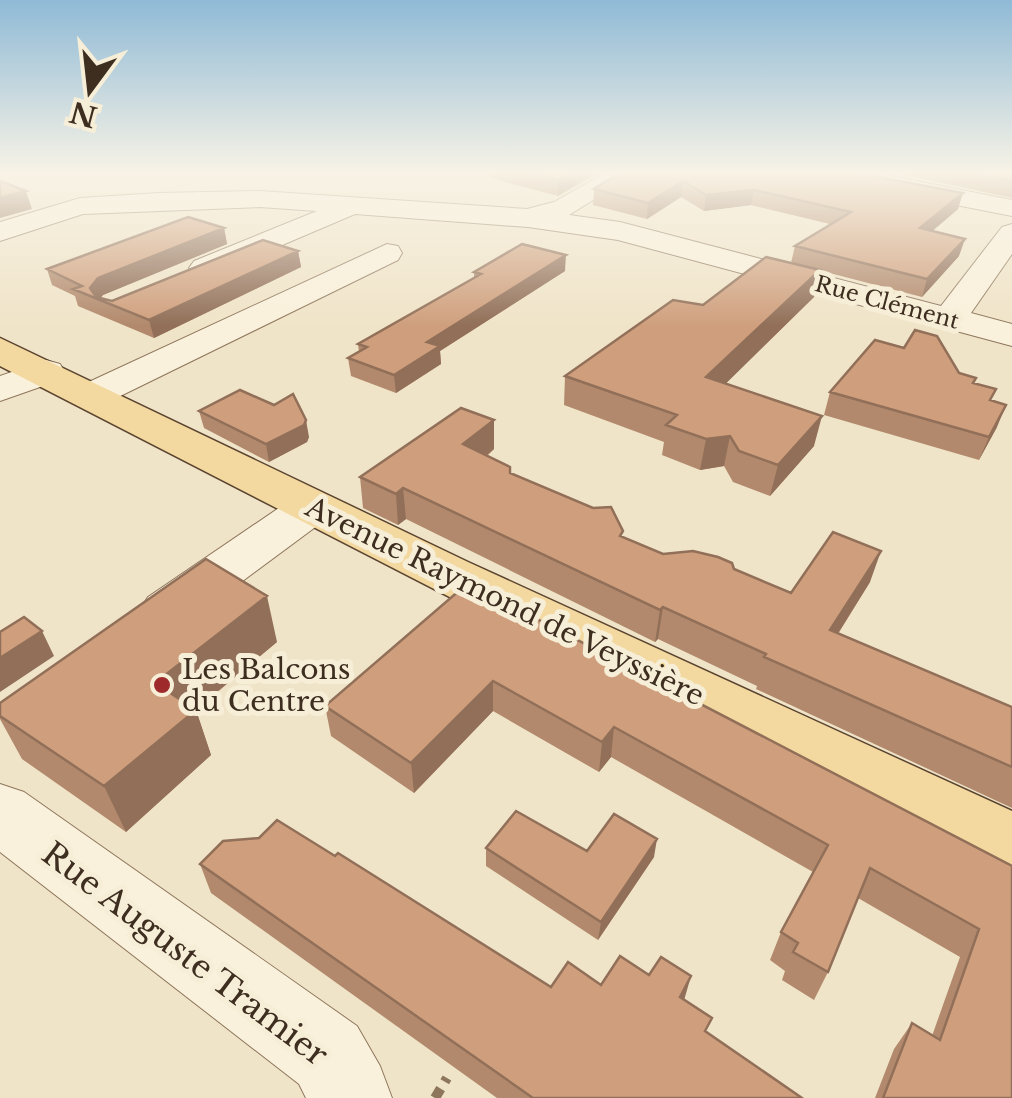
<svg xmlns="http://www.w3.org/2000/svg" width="1012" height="1098" font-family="'Libre Baskerville',serif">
  <rect width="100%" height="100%" fill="#f0e4c8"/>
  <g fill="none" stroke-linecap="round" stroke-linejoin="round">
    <g stroke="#8d765c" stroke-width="2">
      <path id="minor" d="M607,172H638L569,215L620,222L941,306L1002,227L1012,224V254L971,313L1012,324V346L618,240L528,227L355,214L205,278L194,275L189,268L194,261L317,211L260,207L83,214L0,241V222L80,198L159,193L260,191L527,209L554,202Z
        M817,172H871L1012,200V216L829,180Z
        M387,244L398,246L402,253L398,260L106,403L92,407L78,403L72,395L78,387Z
        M46,360L60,364L65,372L60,380L0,401V376Z
        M312,493L329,497L336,507L329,517L186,623L167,629L148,623L140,610L148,597L295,497Z
        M0,784L24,792L357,1026L380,1066L392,1098H306L299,1084L0,852Z"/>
    </g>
    <g stroke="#5b4430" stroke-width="3">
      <path id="major" d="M0,338L468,562L1012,811V882L985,872L0,366Z"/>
    </g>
    <path stroke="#8d765c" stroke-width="10" stroke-dasharray="11 8" stroke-linecap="butt" d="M435,1098L447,1078"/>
    <use href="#minor" fill="#faf1dc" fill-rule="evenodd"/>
    <use href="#major" fill="#f3d9a0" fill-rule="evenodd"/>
  </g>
  <path fill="#b2896c" d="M490,172H599L558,196L490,178Z
    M621,172L958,209L932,231L959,256L922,297L791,263L795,246L830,224L751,205L704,211L681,197L647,219L593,205L594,189Z
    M891,172H1012V198Z
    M224,228L227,244L103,295L100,298L112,301L298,251L301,267L154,338L78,306L75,296L52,285L47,269Z
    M565,271L440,351L441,364L396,393L351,376L348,358L359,352L358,344L474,278V272Z
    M814,297L725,384L814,446L770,496L733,482L724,466L700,470L662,455L664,442L564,405L565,376L703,305Z
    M959,373L974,383L992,401L997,427L979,460L824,415L830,392Z
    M199,411L309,437L307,442L269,462L204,428Z
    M494,449L487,456L510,473L623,537L663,554L734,569L791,593L870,582L838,634L1012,707V808L756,689L757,686L658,639L655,642L406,519L398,525L363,508L360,477Z
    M468,583L1012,866V1098H875L894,1049L912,1023L932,1036L960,957L858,898L828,972L814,1000L782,980L785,971L770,960L781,932L813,872L611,757L599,772L493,711L414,793L331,736L325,706Z
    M277,642L196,710L211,755L126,832L22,759L0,719V703Z
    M486,848L587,851L654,857L598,940L486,866Z
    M335,856L551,987L601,985L684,1000L707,1033L802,1098H497L211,893L200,864Z"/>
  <path fill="#916f58" d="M572,172H599L558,196V180Z
    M683,181L681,197L647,219L648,203Z
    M754,190L751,205L704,211L706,195Z
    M26,191L32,209L0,218V198Z
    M963,193L958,209L916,245L920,228Z
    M224,228L227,244L103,295L99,300L93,297L90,288L98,278Z
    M965,239L959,256L922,297L927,279Z
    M298,251L301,267L154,338L149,320Z
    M566,255L565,271L440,351L441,364L396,393L394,375L427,342Z
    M820,270L814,297L702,407L706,377Z
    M1006,405L997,427L979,460L989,437Z
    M822,416L814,446L770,496L778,465Z
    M306,420L309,437L307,442L269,462L266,444Z
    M494,420V449L464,473L463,444Z
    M730,436L724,466L700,470L706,439Z
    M403,488L406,519L398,525L396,494Z
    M881,551L870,582L820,662L830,630Z
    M267,596L277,642L172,729L155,683Z
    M663,607L658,639L655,642L660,610Z
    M42,631L54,656L0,692V658Z
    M493,681V711L414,793L411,763Z
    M196,710L211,755L126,832L104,786Z
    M614,727L611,757L599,772L602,742Z
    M657,839L654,857L598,940L601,922Z
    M691,976L683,1004L680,997Z"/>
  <path fill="#cf9f7d" stroke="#916f58" stroke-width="2.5" d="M527,172H572L558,180Z
    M621,172H852L963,193L920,228L965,239L927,279L795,246L851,212L754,190L706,195L683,181L648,203L594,189Z
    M969,172H1012V181Z
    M0,181L26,191L0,198Z
    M188,217L224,228L98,278L90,288L96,297L112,301L263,240L298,251L149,320L73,289L82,286L47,269Z
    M522,244L566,255L427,342L440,346L394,375L348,358L367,347L358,344L481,274L474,272Z
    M766,257L820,270L706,377L822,416L778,465L739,451L730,436L706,439L666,425L677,415L565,376L673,300L703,305Z
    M915,330L937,336L959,373L976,378L973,383L996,389L990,400L1006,405L989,437L830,392L875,340L904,348Z
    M240,390L274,405L293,394L306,420L304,425L266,444L199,411Z
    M461,408L494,420L463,444L510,467V473L593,508L611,507L623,531L620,536L663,554L693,551L718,557L732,563L734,569L791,593L833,532L881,551L830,630L1012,707V767L764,657L766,654L663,607L660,610L403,488L396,494L360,477Z
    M206,559L267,596L155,683L196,710L104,786L0,716V703Z
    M468,583L1012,866V1098H883L912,1023L940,1040L979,929L870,868L828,972L793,952L798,943L781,932L828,845L614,727L602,742L493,681L411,763L325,706Z
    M24,617L42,631L0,658V632Z
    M516,811L587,851L614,814L657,839L601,922L486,848Z
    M277,820L335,856L338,853L551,987L568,962L601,985L620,956L649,975L661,957L691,976L680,997L712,1018L705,1031L802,1098H533L200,864L223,841L259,838Z"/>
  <linearGradient id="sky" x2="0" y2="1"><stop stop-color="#8fbad6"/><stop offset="0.53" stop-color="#f8f3e6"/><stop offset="1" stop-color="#f8f3e6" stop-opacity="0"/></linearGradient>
  <rect width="1012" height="326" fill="url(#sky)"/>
  <circle fill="#9e2a2b" stroke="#f7eed8" stroke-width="4" cx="162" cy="685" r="10"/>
  <g text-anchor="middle" stroke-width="10" stroke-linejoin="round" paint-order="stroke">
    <g font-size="22" fill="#3d2e20" stroke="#f7eed8">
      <text transform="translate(887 302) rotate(15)" y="8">Rue Clément</text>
    </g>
    <g font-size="28" fill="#3d2e20" stroke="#f7eed8">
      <text transform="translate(505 601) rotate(26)" y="10">Avenue Raymond de Veyssière</text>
    </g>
    <g font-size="28" fill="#3d2e20" stroke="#f7eed8" text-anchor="start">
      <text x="182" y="679">Les Balcons<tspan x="182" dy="32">du Centre</tspan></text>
    </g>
    <g font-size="32" fill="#3d2e20" stroke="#f7eed8">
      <text transform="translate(185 954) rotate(37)" y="11">Rue Auguste Tramier</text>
    </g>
  </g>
  <g transform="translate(90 90) rotate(195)" stroke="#f7eed8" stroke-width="8" paint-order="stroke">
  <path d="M0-8L18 38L0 25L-18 38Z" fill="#3d2e20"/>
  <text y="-15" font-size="28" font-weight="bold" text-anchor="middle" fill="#3d2e20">N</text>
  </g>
</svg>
